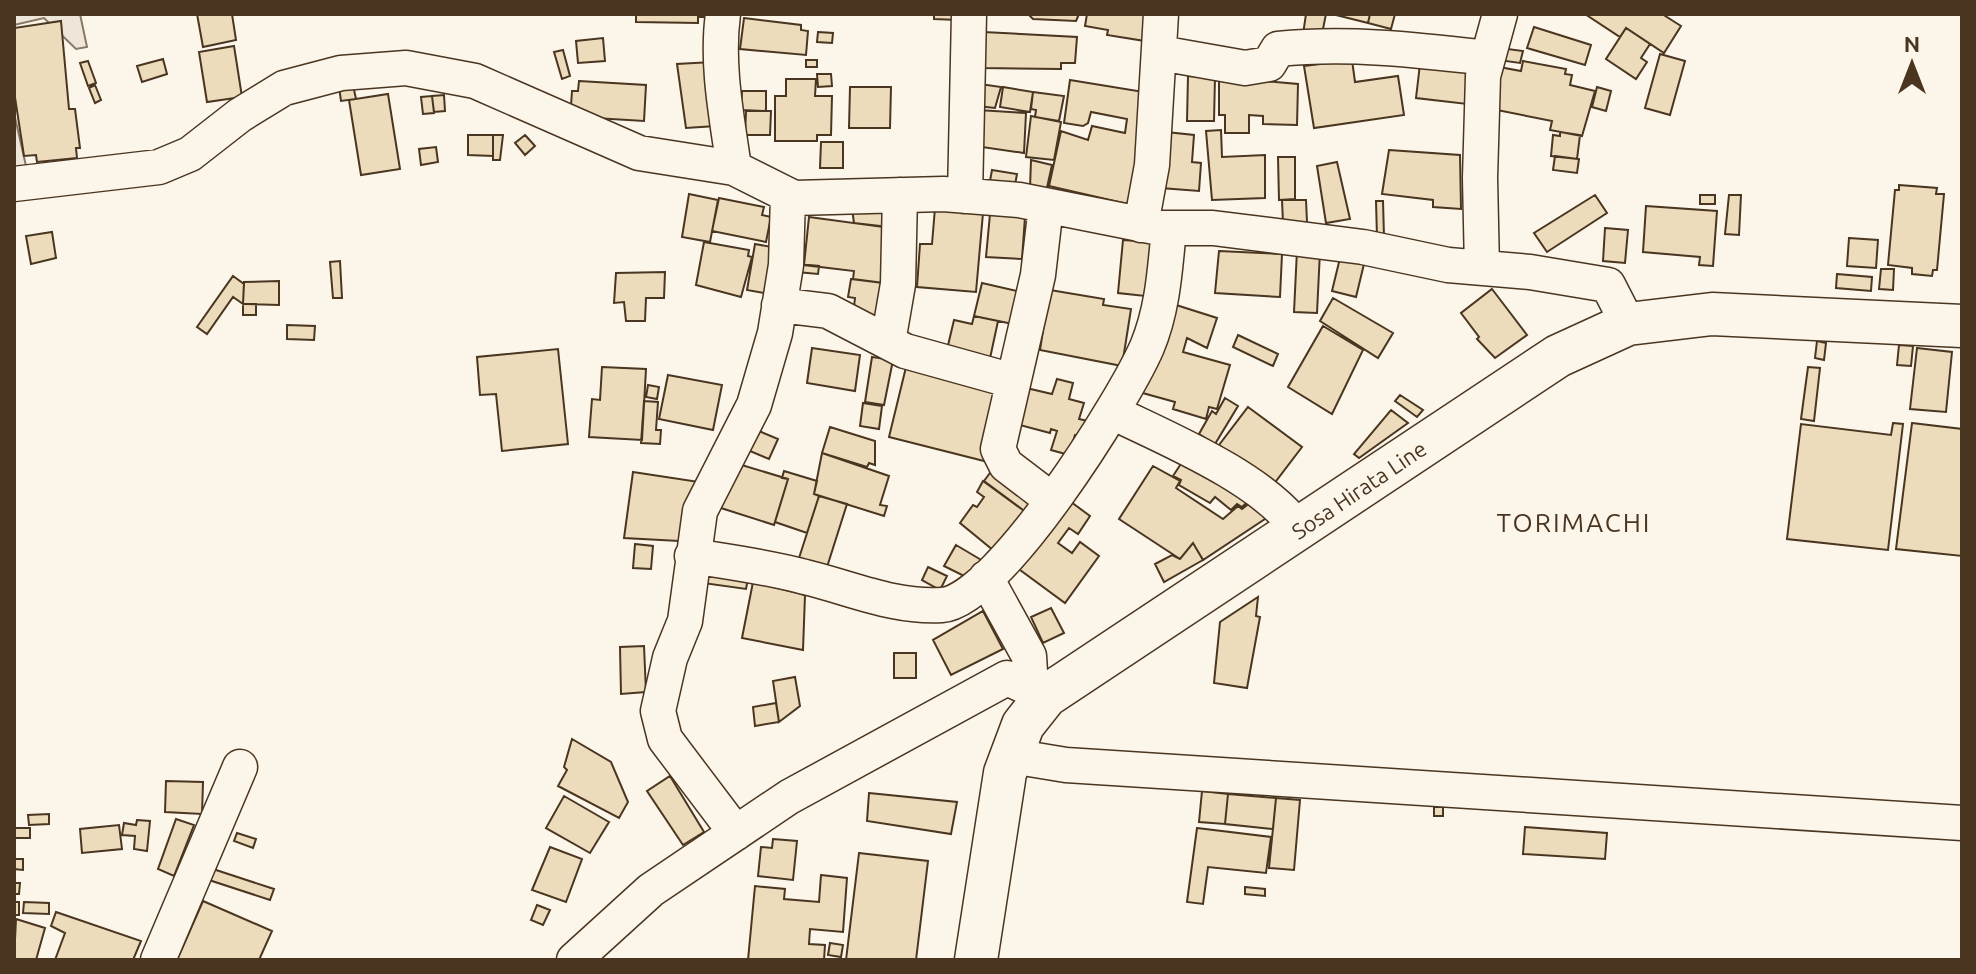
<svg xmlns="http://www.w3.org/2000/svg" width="1976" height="974" font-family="Ubuntu,sans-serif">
  <rect width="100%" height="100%" fill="#fbf6e9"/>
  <path fill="#ede6d9" stroke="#887966" stroke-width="2" d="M14,14H80L87,47L76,49L44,18L14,25Z
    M14,113L26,166L14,168Z"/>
  <path fill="#ecdcbc" stroke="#4a3520" stroke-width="2" d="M197,14H232L236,40L203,47Z
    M636,14H715V17H698V23L636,22Z
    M934,14H958V20L934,19Z
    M1079,14L1076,21L1033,19L1029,15Z
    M1087,14H1149L1145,41L1107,35L1108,30L1085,26Z
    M1306,14H1326L1321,39L1302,41Z
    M1332,14H1370L1368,23Z
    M1370,14H1395L1391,29L1368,23Z
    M1585,14H1662L1681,26L1664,53L1626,28L1620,37Z
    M744,18L801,25V30L808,31L806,55L740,49Z
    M61,21L69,109H75L80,148H76L77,158L37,162L36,155L24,156L14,91V28Z
    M1534,27L1591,45L1585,65L1527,48Z
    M1626,28L1650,44L1641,58L1647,62L1636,79L1606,59Z
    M818,32L833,33L832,43L817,42Z
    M983,32L1077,37L1075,63H1061V69L982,68Z
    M603,38L605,61L578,63L576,41Z
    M234,46L242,97L207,102L199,52Z
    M1500,48L1523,51L1520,63L1498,60Z
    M563,50L570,76L562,79L554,52Z
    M1660,54L1685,61L1670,115L1645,108Z
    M163,59L167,74L142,82L137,66Z
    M806,60H817V67H806Z
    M1352,60L1355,82L1398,76L1404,115L1314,128L1304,66Z
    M88,61L96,83L88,86L80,63Z
    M1523,61L1566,69L1565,74L1572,75L1570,85L1595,91L1582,136L1550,130L1552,121L1492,109L1500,87L1495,86L1499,67L1521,71Z
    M712,62L716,126L686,128L677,64Z
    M1420,64L1469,70L1467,104L1416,98Z
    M817,74H831L832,86L818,87Z
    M1188,76L1215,77L1214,121H1187Z
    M1219,77L1298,84L1297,125L1263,124V116L1249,115V133H1225V115H1219Z
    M786,79H816L815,96H832L831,135H817V141H775V96H786Z
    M1070,80L1150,93L1136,206L1049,186L1061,131L1088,140L1092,126L1125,133L1127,119L1091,112L1088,123L1083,126L1064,123Z
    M579,81L646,85L644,121L578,117V107L571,106L572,91H578Z
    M980,84L1001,87L995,108L977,106Z
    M95,85L101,100L95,103L89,88Z
    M353,85L356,99L341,101L339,87Z
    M850,87H891L890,128H849Z
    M1003,87L1033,92L1030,112L1000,107Z
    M1597,87L1611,91L1606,111L1592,107Z
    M742,91H766V111L741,110Z
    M1033,92L1064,96L1059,121L1035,117L1036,110L1031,109Z
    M388,94L400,169L361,175L349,100Z
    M444,95L445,111L434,112L432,96Z
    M432,96L434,113L423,114L421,97Z
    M978,110L1026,113L1024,153L975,146Z
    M746,111H771L770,135H745Z
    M1031,116L1061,122L1054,160L1026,157Z
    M1221,130L1222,157L1265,155V198L1212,200L1206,131Z
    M1166,132L1194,135L1192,162L1201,163L1199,191L1161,188Z
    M1560,132L1580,135L1577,159L1551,156L1553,135L1560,136Z
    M468,135H493V156L468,155Z
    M493,135H503L500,160H493Z
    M525,135L535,146L525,155L515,143Z
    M821,142H843V168H820Z
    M436,147L438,162L421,165L419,149Z
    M1389,150L1460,155L1461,209L1433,207V200L1382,194Z
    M1555,156L1579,159L1577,173L1553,170Z
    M1278,157H1295V199L1279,200Z
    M1031,160L1052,165L1046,192L1030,188Z
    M1337,162L1350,219L1326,223L1317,166Z
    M992,170L1017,174L1015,185L990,181Z
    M1899,185L1937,188L1936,194H1944L1937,270H1933L1932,276L1912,274V268L1888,265L1895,190H1899Z
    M689,194L718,200L710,242L682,237Z
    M1595,195L1607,213L1547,252L1534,233Z
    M1700,195H1715V204H1700Z
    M1729,195H1741L1739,235L1725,234Z
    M719,198L764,207L762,215L771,217L766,242L712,231Z
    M1282,200H1306L1307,222L1283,223Z
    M1376,201H1383L1384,237H1377Z
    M886,204L889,227L854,223L852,209Z
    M1646,206L1717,211L1713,266L1699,265L1700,257L1643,252Z
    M935,208L983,213L976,292L917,287L920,244H932Z
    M990,214L1025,217L1022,259L986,257Z
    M809,217L891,228L884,283L853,279L854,271L804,265Z
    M1605,228L1628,230L1625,263L1603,261Z
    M52,232L56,258L31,264L26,236Z
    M1849,238L1878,240L1876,268L1847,266Z
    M1123,240L1151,242L1145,296L1118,293Z
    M704,242L749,250L748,256L752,257L741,297L696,285Z
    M755,244L777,248L764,293L747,290Z
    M1297,250L1320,251L1317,313L1294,312Z
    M1219,251L1282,254L1280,297L1215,293Z
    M1340,258L1364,264L1356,297L1332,291Z
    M340,261L342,298H333L330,262Z
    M798,264L819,266L818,274L797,272Z
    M1881,269H1894L1893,290L1879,289Z
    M665,272L664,298H646L645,321H626L624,302L614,303L616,273Z
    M1837,274L1872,277L1871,291L1836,288Z
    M233,276L244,284L243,304L233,297L207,334L197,327Z
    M851,279L883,283L879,318L853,315L855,298L848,297Z
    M279,281V305L243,304L244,282Z
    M982,283L1021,292L1013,324L974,316Z
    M1044,289L1104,299L1103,305L1131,309L1122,366L1040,350L1046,311Z
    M1492,289L1527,335L1495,358L1477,339L1479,337L1461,313Z
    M1333,298L1393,333L1378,358L1320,321Z
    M243,304H256V315H243Z
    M1173,304L1217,318L1207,348L1187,338L1183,352L1230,365L1217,409L1209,407L1206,419L1173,409L1175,402L1139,392Z
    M974,316L998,321L989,363L946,354L954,320L972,324Z
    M287,325L315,326L314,340L287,339Z
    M1323,326L1363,350L1332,414L1288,387Z
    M1238,335L1278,354L1273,366L1233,347Z
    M1817,341L1826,343L1824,360L1815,358Z
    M1899,345L1913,346L1911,366L1897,365Z
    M812,348L860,355L855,391L807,383Z
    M1917,348L1952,352L1946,412L1910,409Z
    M558,349L568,444L502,451L496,394L480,395L477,357Z
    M872,357L893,360L884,405L865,402Z
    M907,363L1002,387L984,461L889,437Z
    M602,367L646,369L642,440L589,437L592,399L600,400Z
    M1808,367L1820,368L1814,421L1801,419Z
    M668,375L722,385L713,430L659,419Z
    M1057,379L1073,383L1069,399L1084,403L1079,419L1088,421L1083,437L1075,435L1069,455L1051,450L1057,431L1051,429L1050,433L1012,423L1022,387L1052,394Z
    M648,385L659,387L657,399L646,397Z
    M1400,395L1423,410L1417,417L1395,401Z
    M1225,398L1238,406L1215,444L1199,434L1212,411L1216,414Z
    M644,401L658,402L656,430H661L660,444L641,443Z
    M863,403L882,406L879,429L860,426Z
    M1248,407L1302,447L1273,485L1219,445Z
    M1391,410L1408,423L1359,458L1354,454Z
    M1893,423L1903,424L1888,550L1787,539L1801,424L1891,435Z
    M1912,423L1962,429V556L1896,549Z
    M830,427L875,441V465L869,463L867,467L822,453Z
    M754,429L778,439L769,459L745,449Z
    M822,453L889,476L880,505L887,506L884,516L814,494Z
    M1186,456L1254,496L1242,507L1237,504L1231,510L1215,497L1210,503L1179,485L1181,480L1173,476Z
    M735,463L788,479L774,525L721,508Z
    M996,465L1037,500L1027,513L984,481Z
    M1153,466L1180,481L1176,488L1223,519L1238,506L1242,509L1255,499L1271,515L1203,560L1193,543L1180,559L1119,519Z
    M784,471L817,481L814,494L819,496L807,533L775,522L788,479L782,478Z
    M633,472L699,482L679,541L624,538Z
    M983,481L1027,513L999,555L960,523L973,505L977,507L984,497L977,492Z
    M819,496L847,504L827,567L799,558Z
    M1067,499L1090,516L1078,534L1069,528L1058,543L1072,553L1080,542L1099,556L1065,603L1016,567Z
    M1193,543L1203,560L1164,582L1155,564L1172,555L1180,559Z
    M635,544L653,546L651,569L633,568Z
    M956,545L983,561L972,580L944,566Z
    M707,565L749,573L746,589L703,583Z
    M928,567L947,576L940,590L922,580Z
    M753,582L805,595L803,650L742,638Z
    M1258,597L1256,616L1260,617L1247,688L1214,683L1220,622Z
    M1051,608L1064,633L1043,643L1031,617Z
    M983,611L1003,649L951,675L933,640Z
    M644,646L646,692L621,694L620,647Z
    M894,653H916V678H894Z
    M795,677L800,706L779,722L773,681Z
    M776,703L779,722L755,726L753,707Z
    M572,739L611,762L628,802L619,818L558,786L567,770L564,767Z
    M670,776L704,832L683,845L647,791Z
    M166,781L203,782L202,814L165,812Z
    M1202,791L1228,794L1225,824L1199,822Z
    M869,793L957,802L951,834L867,821Z
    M1228,794L1276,798L1273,829L1225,824Z
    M564,796L609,822L590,853L546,828Z
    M1276,798L1300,800L1294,870L1269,868Z
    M1434,807H1443V816H1434Z
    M49,814V824L29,825L28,815Z
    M176,819L194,825L174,876L158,869Z
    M137,820L150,821L147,851L134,849L135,836L122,835L124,823L136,825Z
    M119,825L122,849L82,853L80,829Z
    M1525,827L1607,833L1605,859L1523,854Z
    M14,828H30V838H14Z
    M1197,828L1271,837L1266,873L1208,867L1203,904L1187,902Z
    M237,833L256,839L253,848L234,841Z
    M773,839L797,841L793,880L758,876L761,847L772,848Z
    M550,847L582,859L566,902L532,890Z
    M859,853L928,861L916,960H846Z
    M14,859H23V870L14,869Z
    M213,869L274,889L270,900L209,880Z
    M821,875L847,878L843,932L810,929L809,944L825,945L824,960H748L755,886L785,889L784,899L819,902Z
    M14,883H20L19,894H14Z
    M1245,887L1265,889V896L1245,894Z
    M203,901L272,931L259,960H177Z
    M14,902H19V915H14Z
    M24,902L49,903V914L23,913Z
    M537,905L550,910L543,925L531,920Z
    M56,912L141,941L133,960H55L65,933L51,926Z
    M16,919L45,928L36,960H14Z
    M830,943L843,945L841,957L828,955Z"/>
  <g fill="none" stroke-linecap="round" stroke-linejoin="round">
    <g stroke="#4a3520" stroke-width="37">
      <path id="minor" d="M723,14C716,65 727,118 734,168
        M1160,53L1245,68L1269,64L1278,49C1349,42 1417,50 1488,58
        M14,184L159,167L190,154L240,115L284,88L341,73L406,68L475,81L639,153L734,168L794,198L943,194L1019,200L1160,228H1213L1363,247L1448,265L1530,272L1608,285L1628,324
        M965,196L969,14
        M1046,206L1038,275L998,449L1006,465L1052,500
        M1141,225L1152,165L1161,14
        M1482,268L1480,178L1483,76L1500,14
        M779,305L828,311L905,351L1013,381
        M888,342L898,284L900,195
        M1112,412C1168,439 1264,479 1299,530
        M692,556C730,562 768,567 805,577C851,588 894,608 942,605C999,601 1124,400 1147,347C1163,309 1165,269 1169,228
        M986,578L1029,656L1031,688
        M1012,756L1066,765L1962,823
        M736,833L665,739L658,711L670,658L685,621L700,511L754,405L775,333L786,265L788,195
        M158,960L240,767
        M574,960L651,890L789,797L1007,678L1046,696"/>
    </g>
    <g stroke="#4a3520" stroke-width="45">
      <path id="major" d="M976,960L1005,773L1023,725L1046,696L1558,356L1628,324L1712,314L1962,326"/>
    </g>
    <use href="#minor" stroke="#fbf6e9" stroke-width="34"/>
    <use href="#major" stroke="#fbf6e9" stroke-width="42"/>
  </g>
  <g text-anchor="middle" stroke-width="6" stroke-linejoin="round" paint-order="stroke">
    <g font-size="22" fill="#4a3520" stroke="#fbf6e9">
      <text transform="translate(1359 490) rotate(-34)" y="8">Sosa Hirata Line</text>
    </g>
    <g font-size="26" letter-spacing="2" fill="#4a3520" stroke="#fbf6e9">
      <text x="1574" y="532">TORIMACHI</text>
    </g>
  </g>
  <rect width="1976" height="974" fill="none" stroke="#4a3520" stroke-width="32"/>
  <g transform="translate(1912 64)" stroke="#fbf6e9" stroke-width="6" paint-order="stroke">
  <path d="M0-6L14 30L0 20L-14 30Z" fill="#4a3520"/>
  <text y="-12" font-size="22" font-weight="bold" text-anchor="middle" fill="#4a3520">N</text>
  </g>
</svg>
